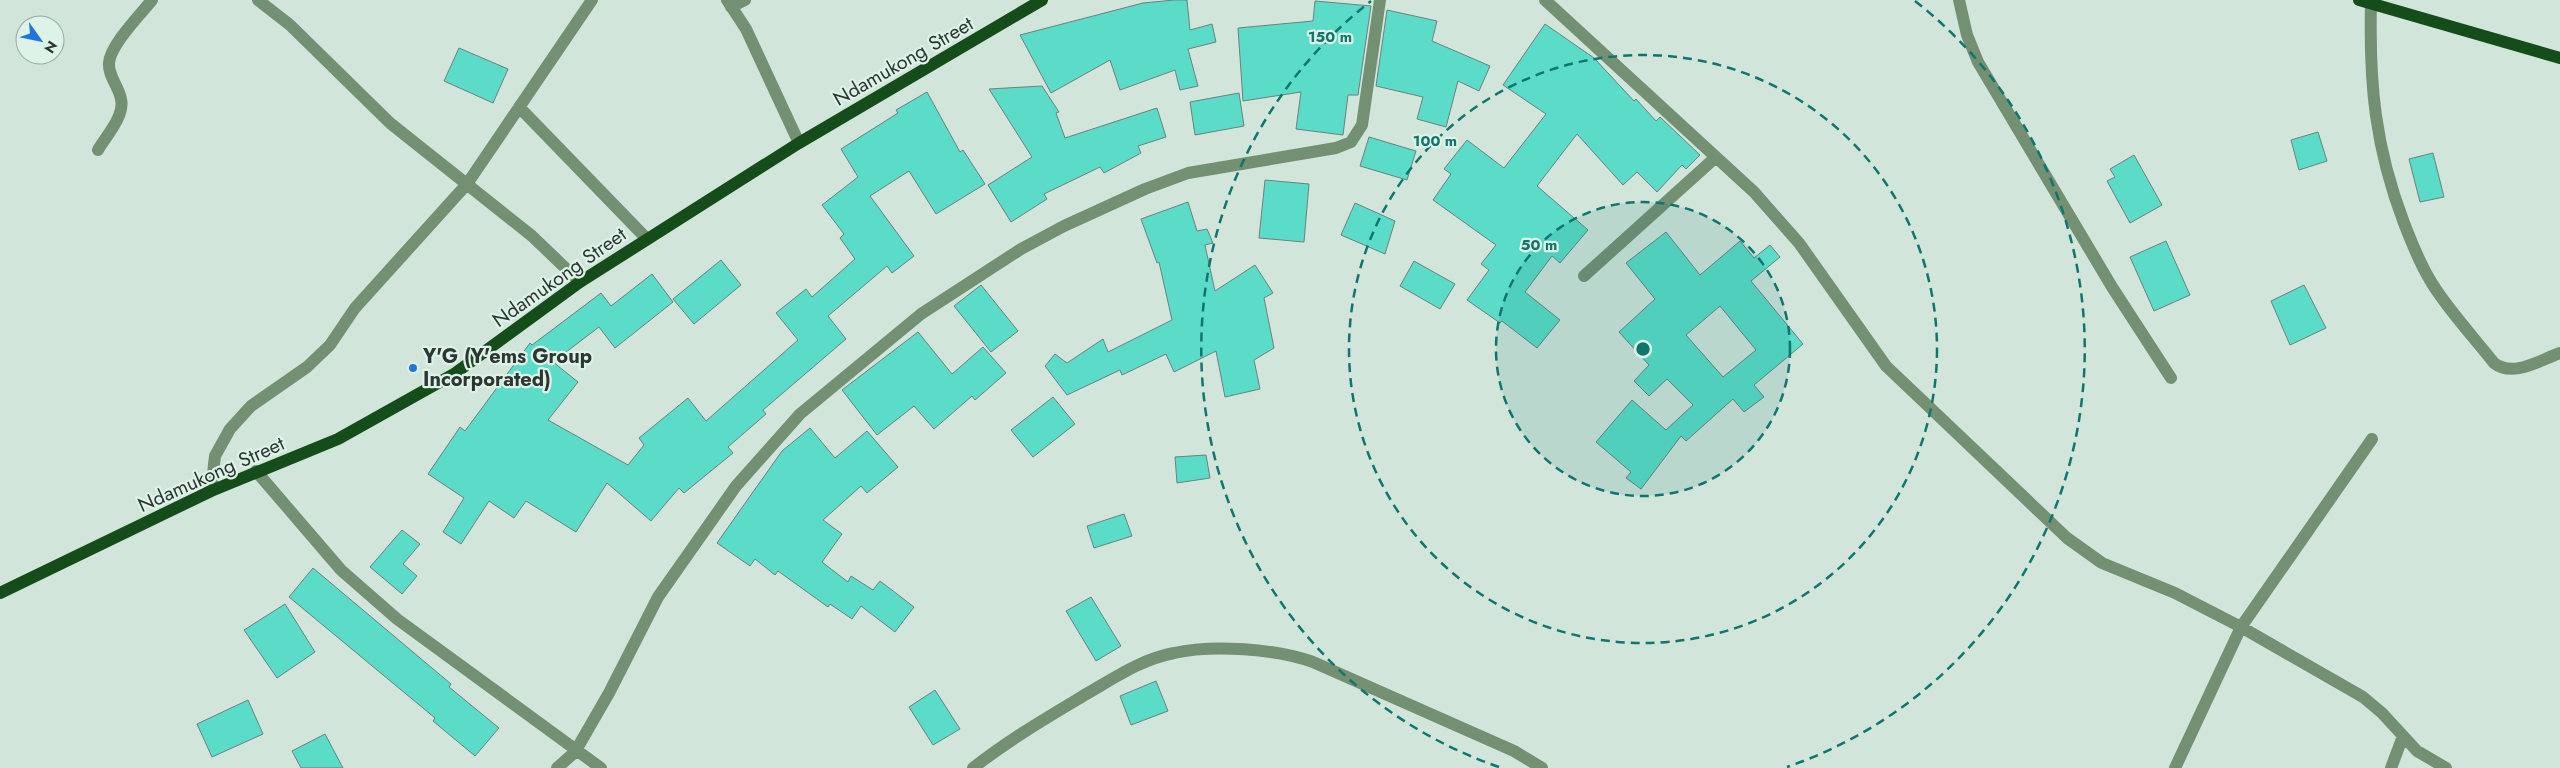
<svg xmlns="http://www.w3.org/2000/svg" width="2560" height="768" font-family="Jost,sans-serif">
  <rect width="100%" height="100%" fill="#d1e5db"/>
  <path fill="#5adcc9" stroke="#6c817d" fill-rule="evenodd" d="M1174,0H1187L1190,30L1212,24L1216,42L1188,49L1198,86L1180,90L1175,70L1120,90L1110,60L1051,93L1020,35L1143,3Z
    M1315,1L1371,6L1358,95H1348L1343,135L1296,129L1301,92L1243,101L1238,28L1313,21Z
    M1387,10L1437,21L1432,41L1490,66L1479,91L1458,81L1446,127L1417,119L1423,97L1376,86Z
    M1545,24L1594,58L1634,101L1636,99L1656,121L1660,117L1700,155L1686,169L1682,165L1657,192L1637,172L1623,185L1577,134L1537,186L1588,230L1560,263L1552,256L1525,292L1560,320L1537,348L1502,321L1500,323L1467,300L1489,270L1481,264L1496,245L1433,200L1451,174L1444,169L1467,140L1504,168L1546,114L1503,85Z
    M459,48L508,69L493,103L444,81Z
    M1042,86L1059,112L1056,113L1065,138L1157,108L1166,137L1138,146L1141,153L1104,173L1100,167L1044,194L1047,199L1011,222L988,185L1032,157L989,89Z
    M927,92L960,152L963,150L985,184L936,214L909,171L870,196L914,256L892,273L887,266L828,316L846,339L763,410L766,414L728,447L733,453L684,493L679,488L651,521L607,483L576,532L526,501L514,518L489,501L461,544L443,532L464,498L428,474L460,427L465,431L530,343L532,345L601,293L611,306L652,274L673,302L615,348L599,327L553,362L578,382L548,420L628,465L644,445L639,438L688,398L706,421L798,340L776,313L806,289L812,297L855,259L840,238L844,234L822,205L858,177L841,149L898,113L896,110Z
    M1239,93L1244,126L1195,135L1190,102Z
    M2318,132L2327,161L2299,170L2291,140Z
    M1369,137L1416,151L1407,180L1360,166Z
    M2433,153L2444,197L2420,202L2409,159Z
    M2134,155L2162,205L2130,223L2107,181L2115,177L2110,169Z
    M1265,180L1309,184L1304,242L1259,238Z
    M1188,202L1197,231L1207,229L1213,243L1205,245L1215,291L1255,265L1273,293L1264,298L1274,348L1254,360L1260,389L1225,397L1216,351L1174,372L1166,354L1122,375L1120,370L1067,395L1045,366L1055,354L1067,363L1103,339L1108,352L1172,320L1159,262L1157,263L1141,219Z
    M1355,203L1395,221L1385,254L1341,235Z
    M1666,232L1700,275L1740,241L1754,258L1770,245L1780,257L1751,281L1803,344L1754,385L1764,397L1744,412L1733,399L1686,441L1681,436L1641,489L1626,478L1631,472L1596,442L1632,400L1666,430L1693,405L1667,379L1649,396L1634,381L1649,365L1619,332L1655,299L1626,263ZM1720,306L1756,350L1723,377L1686,335Z
    M2166,241L2190,295L2154,311L2130,257Z
    M721,260L741,285L694,324L673,299Z
    M1414,261L1455,284L1440,309L1400,286Z
    M981,285L1018,331L991,352L954,306Z
    M2304,285L2326,328L2290,345L2271,301Z
    M918,332L952,374L983,347L1006,373L975,400L972,396L934,429L914,406L877,435L842,390Z
    M1053,397L1075,424L1033,457L1011,430Z
    M810,428L835,458L867,431L898,467L867,493L861,486L823,520L842,534L822,562L848,582L851,576L873,590L880,581L914,607L895,632L861,606L852,619L830,604L828,607L778,571L775,575L755,559L750,566L717,543L782,451Z
    M1206,455L1210,478L1177,483L1175,457Z
    M1124,514L1132,536L1094,548L1087,526Z
    M402,530L420,544L403,564L417,576L402,594L370,567Z
    M313,568L451,684L449,687L499,728L475,756L433,721L435,718L289,597Z
    M1091,597L1121,646L1096,661L1066,611Z
    M285,604L315,652L277,678L244,630Z
    M1156,681L1168,711L1131,725L1120,696Z
    M935,690L960,729L933,745L909,707Z
    M248,700L263,734L212,757L197,724Z
    M325,734L343,768H301L292,751Z"/>
  <g fill="none" stroke-linecap="round" stroke-linejoin="round">
    <path stroke="#749073" stroke-width="12" d="M258,0L290,25L390,123L532,236L580,282
      M727,0L746,29L799,143
      M1545,0L1754,192L1799,243L1886,366L2067,538L2102,563L2175,593L2241,627L2363,697L2382,713L2417,751L2446,768
      M1959,0L1967,35L1978,62L2112,287L2171,378
      M2371,3C2369,84 2375,147 2404,223C2413,246 2423,271 2437,291C2454,316 2475,339 2494,363C2513,378 2540,360 2560,353
      M731,7L745,0
      M519,107L647,239
      M98,150C106,136 125,116 121,99C119,87 108,76 109,63C110,45 141,14 152,0
      M1584,276L1716,157
      M256,471L341,570L397,619L601,768
      M211,491L215,456L230,429L251,406L307,367L330,345L355,308L467,184L592,0
      M557,768L575,752L609,693L658,597L736,486L800,414L921,314L1021,249L1064,226L1145,189L1188,173L1336,148L1351,142L1362,125L1380,0
      M973,768C1010,739 1048,717 1088,693C1116,677 1142,659 1174,653C1213,644 1276,649 1313,662L1514,751L1542,768
      M2175,768L2241,627L2372,439
      M2391,768L2403,736"/>
    <path stroke="#154d1a" stroke-width="12" d="M2359,0L2560,58
      M0,593L211,491L338,439L454,374L580,282L799,143L1042,0"/>
  </g>
  <circle cx="1643" cy="349" r="147" fill="#0f766e" fill-opacity=".12"/>
  <g fill="none" stroke="#0f766e" stroke-width="2.5" stroke-dasharray="9 6">
    <circle cx="1643" cy="349" r="147"/>
    <circle cx="1643" cy="349" r="294"/>
    <path d="M1499 767A442 442 0 0 1 1371 1M1915 1A442 442 0 0 1 1787 767"/>
  </g>
  <circle fill="#2275df" stroke="#def3e8" stroke-width="2" cx="413" cy="368" r="5"/>
  <g text-anchor="middle" stroke-width="4.5" stroke-linejoin="round" paint-order="stroke">
    <g font-size="20" fill="#2e3632" stroke="#def3e8">
      <text transform="translate(903 61) rotate(-30)" y="7">Ndamukong Street</text>
      <text transform="translate(559 277) rotate(-35)" y="7">Ndamukong Street</text>
      <text transform="translate(211 474) rotate(-24)" y="7">Ndamukong Street</text>
    </g>
    <g font-size="20" font-weight="bold" fill="#2e3632" stroke="#def3e8" text-anchor="start">
      <text x="423" y="363">Y'G (Y'ems Group<tspan x="423" dy="23">Incorporated)</tspan></text>
    </g>
  </g>
  <circle cx="1643" cy="349" r="8" fill="#0f766e" stroke="#def3e8" stroke-width="2.5"/>
  <g font-size="15" text-anchor="middle" font-weight="bold" fill="#0f766e" stroke="#def3e8" stroke-width="4.5" stroke-linejoin="round" paint-order="stroke">
    <text x="1330" y="42">150 m</text>
    <text x="1435" y="146">100 m</text>
    <text x="1539" y="250">50 m</text>
  </g>
  <g transform="translate(40 40) rotate(123)"><circle r="24" fill="#def3e8" stroke="#98a79f"/>
  <path d="M0-4L9 19L0 12L-9 19Z" fill="#2275df"/>
  <text y="-8" font-size="14" font-weight="bold" text-anchor="middle" fill="#2e3632">N</text>
  </g>
</svg>
